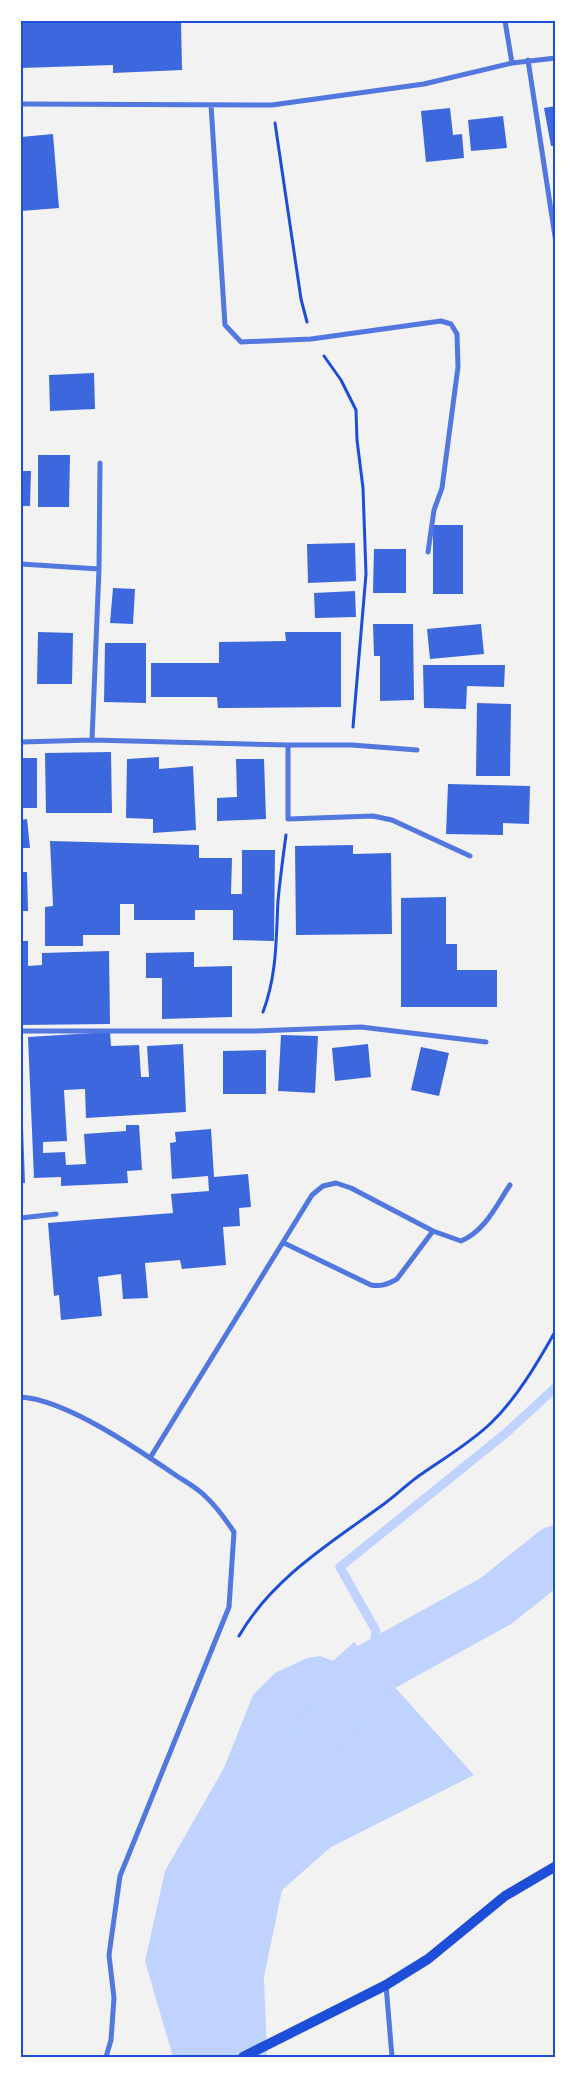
<svg xmlns="http://www.w3.org/2000/svg" width="577" height="2078" font-family="Quicksand,sans-serif">
  <rect width="100%" height="100%" fill="#f2f2f2"/>
  <path fill="#bfd3fe" d="M354,1642L474,1775L331,1847L282,1890L264,1977L267,2057H173L145,1961L165,1871L224,1768L253,1695L275,1673L307,1658L320,1656L333,1661Z"/>
  <g fill="none" stroke-linecap="round" stroke-linejoin="round">
    <path stroke="#bfd3fe" stroke-width="9" d="M369,1671L376,1631L340,1567L506,1433L556,1387"/>
    <path stroke="#bfd3fe" stroke-width="55" d="M328,1725L369,1671L496,1601L556,1553"/>
  </g>
  <path fill="#3d67dc" d="M21,21H181L182,70L113,73V65L21,68Z
    M556,106V146H551L544,108Z
    M450,108L453,135L462,134L464,158L426,162L421,111Z
    M503,116L507,148L471,151L468,120Z
    M53,134L59,208L21,211V137Z
    M94,373L95,409L50,411L49,375Z
    M38,455H70L69,507H38Z
    M21,471H31L30,506H21Z
    M433,525H463V594H433Z
    M355,543L356,581L308,583L307,544Z
    M374,549H406V593H373Z
    M113,588L135,589L133,624L110,623Z
    M355,591L356,617L315,618L314,593Z
    M373,624H413L414,700L380,701V656H374Z
    M481,624L484,654L430,659L427,629Z
    M38,632L73,633L72,684H37Z
    M285,632H341V707L218,708L217,697H151V663H219V642L286,641Z
    M105,643H146V703L104,702Z
    M423,665H505L504,687L467,686L466,709L424,708Z
    M477,703L511,704L510,776H476Z
    M111,752L112,813H46L45,753Z
    M159,757V769L193,766L196,830L153,833V819L126,818L127,759Z
    M21,758H37V808H21Z
    M236,759H264L266,819L217,821V798L237,797Z
    M448,784L530,786L529,824L503,823V835L446,834Z
    M27,819L30,848H21V820Z
    M50,841L199,845V858H232L231,894H242V850H275L274,941L233,940V910H195V920H134V904H120V935H83V946H45V907L53,906Z
    M353,845V854L391,853L392,934L296,935L295,846Z
    M21,872H27L28,911H21Z
    M446,897V944H457V970H497V1007H401V898Z
    M21,941H28V966L42,965V953L109,951L110,1024L21,1025Z
    M194,952V967L232,966V1017L162,1019V978H146V953Z
    M110,1032L111,1046L139,1045L141,1077H149L147,1046L183,1044L186,1112L86,1118L85,1089L64,1090L67,1141L43,1142V1153L65,1152L66,1165L86,1164L84,1134L126,1131V1125H139L142,1170L127,1171L128,1183L61,1186V1177L34,1178L28,1037Z
    M281,1035L318,1036L315,1093L278,1091Z
    M368,1044L371,1077L335,1081L332,1048Z
    M421,1047L449,1053L439,1096L411,1090Z
    M266,1050V1094H223V1051Z
    M21,1128H23L25,1183H21Z
    M211,1129L214,1177L248,1174L251,1207L239,1208L240,1226L223,1227L226,1265L182,1269L180,1260L145,1263L148,1298L123,1299L121,1274L98,1277L102,1316L61,1320L59,1295L54,1296L48,1223L173,1213L171,1194L209,1191L208,1176L172,1179L170,1143L176,1142L175,1132Z"/>
  <g fill="none" stroke-linecap="round" stroke-linejoin="round">
    <path stroke="#1d4ed8" stroke-width="3" d="M275,123L301,299L307,322
      M324,356L341,380L356,410L357,440L363,488L366,574L353,727
      M263,1012C277,975 276,939 278,901C280,879 283,857 286,835
      M239,1636C272,1578 332,1542 384,1504C398,1494 409,1482 423,1473C446,1457 470,1443 491,1423C517,1398 538,1362 556,1330"/>
    <path stroke="#5277de" stroke-width="5" d="M505,21L512,63
      M528,60L556,243
      M21,104L272,105L424,84L512,63L556,58
      M211,105L225,325L241,342L311,339L441,321L451,324L457,334L458,367L442,488L434,510L428,552
      M21,564L99,569
      M92,740L99,569L100,463
      M21,742L92,740L288,745V819L373,816L392,820L470,856
      M288,745H352L417,750
      M21,1031H256L361,1027L486,1042
      M21,1218L56,1214
      M284,1243L371,1285C381,1287 388,1284 397,1279L433,1231
      M21,1397C66,1400 136,1448 174,1474C184,1481 196,1487 205,1496C216,1506 226,1520 234,1532L229,1607L120,1876L109,1955L114,1998L111,2040L106,2057
      M150,1458L312,1195L323,1186L336,1183L351,1188L433,1231L461,1241C485,1231 496,1206 510,1185
      M386,1985L392,2057"/>
    <path stroke="#1d4ed8" stroke-width="10" d="M243,2057L386,1985L428,1959L505,1896L556,1866"/>
  </g>
  <rect width="577" height="2078" fill="none" stroke="#ffffff" stroke-width="45"/>
  <rect x="22" y="22" width="532" height="2034" fill="none" stroke="#1d4ed8" stroke-width="2"/>
</svg>
